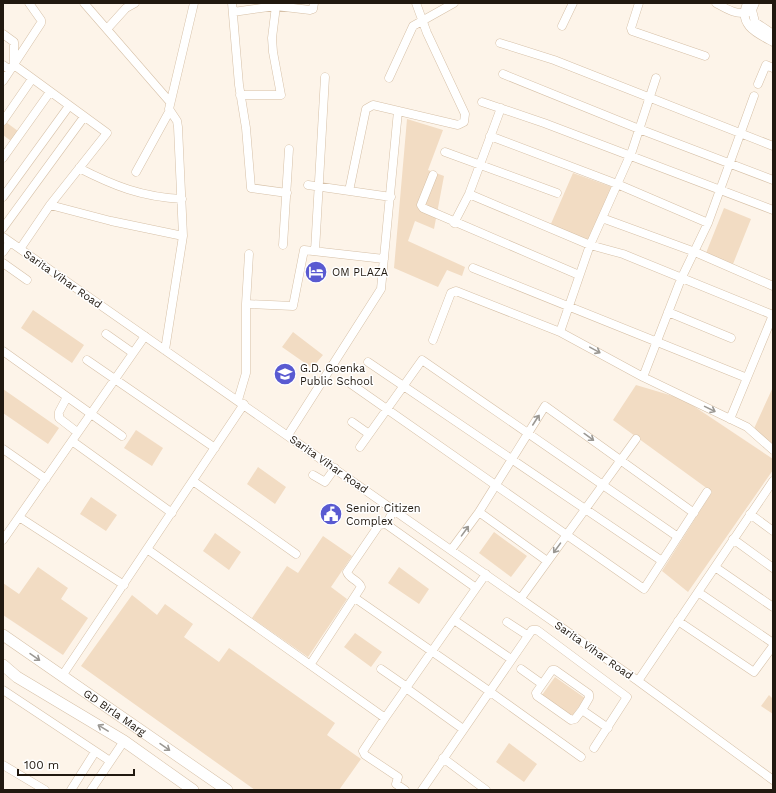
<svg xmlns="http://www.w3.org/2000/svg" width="776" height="793" font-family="'Work Sans',sans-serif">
  <rect width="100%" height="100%" fill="#fdf4e9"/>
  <path fill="#f2dcc3" d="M407,119L443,130L428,170L444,176L434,229L415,221L408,241L465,267L462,276L447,270L438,287L394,268Z
    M3,120L18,131L11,141L3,135Z
    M573,173L612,187L589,242L550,226Z
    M724,208L751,219L733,264L706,253Z
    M33,310L84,345L72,363L21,328Z
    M293,332L323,355L312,368L282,347Z
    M636,385L683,399L773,459V470L688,592L662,571L712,492L613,420Z
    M773,387V449L751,435Z
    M3,389L59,428L48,444L3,413Z
    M136,430L163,448L152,466L124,448Z
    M258,467L286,487L275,504L247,484Z
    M91,497L117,515L106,531L80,514Z
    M494,532L527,556L511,577L479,553Z
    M215,533L241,552L229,570L203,551Z
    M323,536L352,556L331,587L347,599L308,657L252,618L287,566L298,573Z
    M38,567L68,588L61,599L88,618L63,655L3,615V583L19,594Z
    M399,567L429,589L419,604L388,583Z
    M132,595L157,615L165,604L193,624L184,637L219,662L229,648L335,723L327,735L361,759L339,790H255L81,666Z
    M355,633L382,652L371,667L344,647Z
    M555,677L585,698L572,716L542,695Z
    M769,695L773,699V714L761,706Z
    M509,743L537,764L524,782L496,762Z"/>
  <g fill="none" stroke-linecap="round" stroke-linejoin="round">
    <g stroke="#d6c0a7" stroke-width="9">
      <path id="minor" d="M84,3L170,102
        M232,3L239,85L246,128L251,188L287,193
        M639,3L631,28L632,31L705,56
        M716,3C725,8 737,16 748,12
        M747,3C738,25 756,33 773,42
        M755,3L752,10L755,22L773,34
        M276,6L310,10L313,9L314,3
        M233,12L276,6L272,38L273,52L281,95H240
        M562,26L573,3
        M107,29L126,8L135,3
        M3,34L14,42V65L107,133L50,205L20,249
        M500,43L554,60L773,146
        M3,65L10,70
        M503,74L639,129L773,180
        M389,78L413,26L454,3
        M3,81L41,23V20L29,3
        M758,84L766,65L773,68
        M482,102L544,123L773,210
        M3,121L32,79
        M490,136L617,184L708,223
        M445,152L557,193
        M3,158L50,92
        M79,168C114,186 142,197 182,199
        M136,172L169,112
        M433,175L421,205L423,208L579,275
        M308,185L391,197
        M349,191L366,109L373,105L458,125L464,122L465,114L427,33L416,3
        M469,194L590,245L623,254L773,315
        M3,197L69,106
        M50,205L111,221L183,236
        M602,218L695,252L773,286
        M454,223L469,194L501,108
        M3,228L84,117
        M3,237L638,681L773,780
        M283,245L289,149
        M315,251L325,77
        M3,252L10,242
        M3,263L27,280
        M473,268L747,378
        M246,304L293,306L304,250L384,259
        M668,312L731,338
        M560,332L590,245L632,151L656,78
        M106,334L133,353
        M433,340L451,293L456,291L560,332L643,377L747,427L773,450
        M165,350L183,236L178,127L177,121L169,109L194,3
        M3,351L122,436
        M87,360L215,448
        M368,362L662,561
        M643,377L681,279L708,223L754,96
        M351,384L644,589L707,492
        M67,397L59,412V418L77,432
        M238,400L246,373V304L249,254
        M730,419L773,315
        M352,422L369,434
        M288,435L381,289L398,111
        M72,441L172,513
        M360,447L422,360L678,537
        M3,449L46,479
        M313,475L325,482L335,468
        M193,481L296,554
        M479,512L547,561
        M750,514L773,531
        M19,517L145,336
        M386,524L394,510
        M733,539L773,568
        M3,540L19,517L124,585
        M147,549L385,718
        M451,550L479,512L545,406L694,513
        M715,567L773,607
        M698,592L773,643
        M355,598L489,691L581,757
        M521,598L636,439
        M454,620L511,659
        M678,621L754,672L773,646
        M507,622L527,635
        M310,665L361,587C359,580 349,579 347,572L379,525L386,524L476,588
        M381,669L407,687
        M521,669L542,684
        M62,676L244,404
        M638,681L773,481
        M406,688L463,729
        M3,690L110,761
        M582,710L589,698V694L555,670H552L536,693L537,696L571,720L575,719L582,710L608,728
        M443,758L486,790
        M3,765L45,790
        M71,790L95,752
        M91,790L124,741
        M405,790L396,784L398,777L365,755L363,751L385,718L486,574
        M422,790L532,630H537L627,697L594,748"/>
    </g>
    <g stroke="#d6c0a7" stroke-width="12">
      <g id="major">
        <path id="s1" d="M3,635L227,790"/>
        <path d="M3,665L17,677L124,741L193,790"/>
      </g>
    </g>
    <use href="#minor" stroke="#fff" stroke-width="8"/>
    <use href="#major" stroke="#fff" stroke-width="11"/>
  </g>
  <defs><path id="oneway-shaft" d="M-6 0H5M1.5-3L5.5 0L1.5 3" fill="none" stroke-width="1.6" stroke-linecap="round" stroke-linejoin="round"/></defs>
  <g stroke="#9b9893">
    <use href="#oneway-shaft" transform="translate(595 350) rotate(29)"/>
    <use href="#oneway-shaft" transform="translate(710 409) rotate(26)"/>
    <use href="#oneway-shaft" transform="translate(536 420) rotate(-57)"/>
    <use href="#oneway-shaft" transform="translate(589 437) rotate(36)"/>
    <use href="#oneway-shaft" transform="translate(465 531) rotate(-54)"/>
    <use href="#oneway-shaft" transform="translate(557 548) rotate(126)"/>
    <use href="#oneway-shaft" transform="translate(35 657) rotate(35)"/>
    <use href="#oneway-shaft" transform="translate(103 728) rotate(-149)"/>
    <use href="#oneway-shaft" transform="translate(165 747) rotate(35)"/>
  </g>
  <defs>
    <g id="hotel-disc" transform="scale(1.15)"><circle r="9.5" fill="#595ad1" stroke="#fff"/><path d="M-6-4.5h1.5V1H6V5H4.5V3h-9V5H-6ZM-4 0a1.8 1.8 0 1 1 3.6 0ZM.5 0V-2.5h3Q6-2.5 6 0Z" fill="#fff"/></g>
    <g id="school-disc" transform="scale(1.15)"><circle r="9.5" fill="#595ad1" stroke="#fff"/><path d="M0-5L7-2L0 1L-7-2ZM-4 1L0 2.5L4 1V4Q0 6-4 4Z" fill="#fff"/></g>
    <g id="civic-disc" transform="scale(1.15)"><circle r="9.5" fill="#595ad1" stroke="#fff"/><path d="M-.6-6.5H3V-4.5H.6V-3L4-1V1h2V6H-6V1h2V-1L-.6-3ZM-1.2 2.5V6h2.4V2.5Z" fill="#fff"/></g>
  </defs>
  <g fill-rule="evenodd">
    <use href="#hotel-disc" x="316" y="272"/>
    <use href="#school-disc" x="285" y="374"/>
    <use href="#civic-disc" x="331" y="514"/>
  </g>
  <g text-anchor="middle" stroke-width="3" stroke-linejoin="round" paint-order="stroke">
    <g font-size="11" fill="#211910" stroke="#fff" text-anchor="start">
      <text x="332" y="276">OM PLAZA</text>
      <text x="300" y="372">G.D. Goenka<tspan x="300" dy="13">Public School</tspan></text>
      <text x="346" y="512">Senior Citizen<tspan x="346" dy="13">Complex</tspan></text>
    </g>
    <g font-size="11" fill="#211910" stroke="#fff">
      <text transform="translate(63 279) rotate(35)" y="4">Sarita Vihar Road</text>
      <text transform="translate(329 464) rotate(35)" y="4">Sarita Vihar Road</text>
      <text transform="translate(594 650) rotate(35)" y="4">Sarita Vihar Road</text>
      <text dy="4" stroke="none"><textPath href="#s1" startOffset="136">GD Birla Marg</textPath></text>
    </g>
  </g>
  <rect width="776" height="793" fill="none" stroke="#211910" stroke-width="8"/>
  <path d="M18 769v6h116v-6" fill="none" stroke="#211910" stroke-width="2"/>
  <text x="24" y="769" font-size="12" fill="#211910" stroke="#ffffff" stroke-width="3" paint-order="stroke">100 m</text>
</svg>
